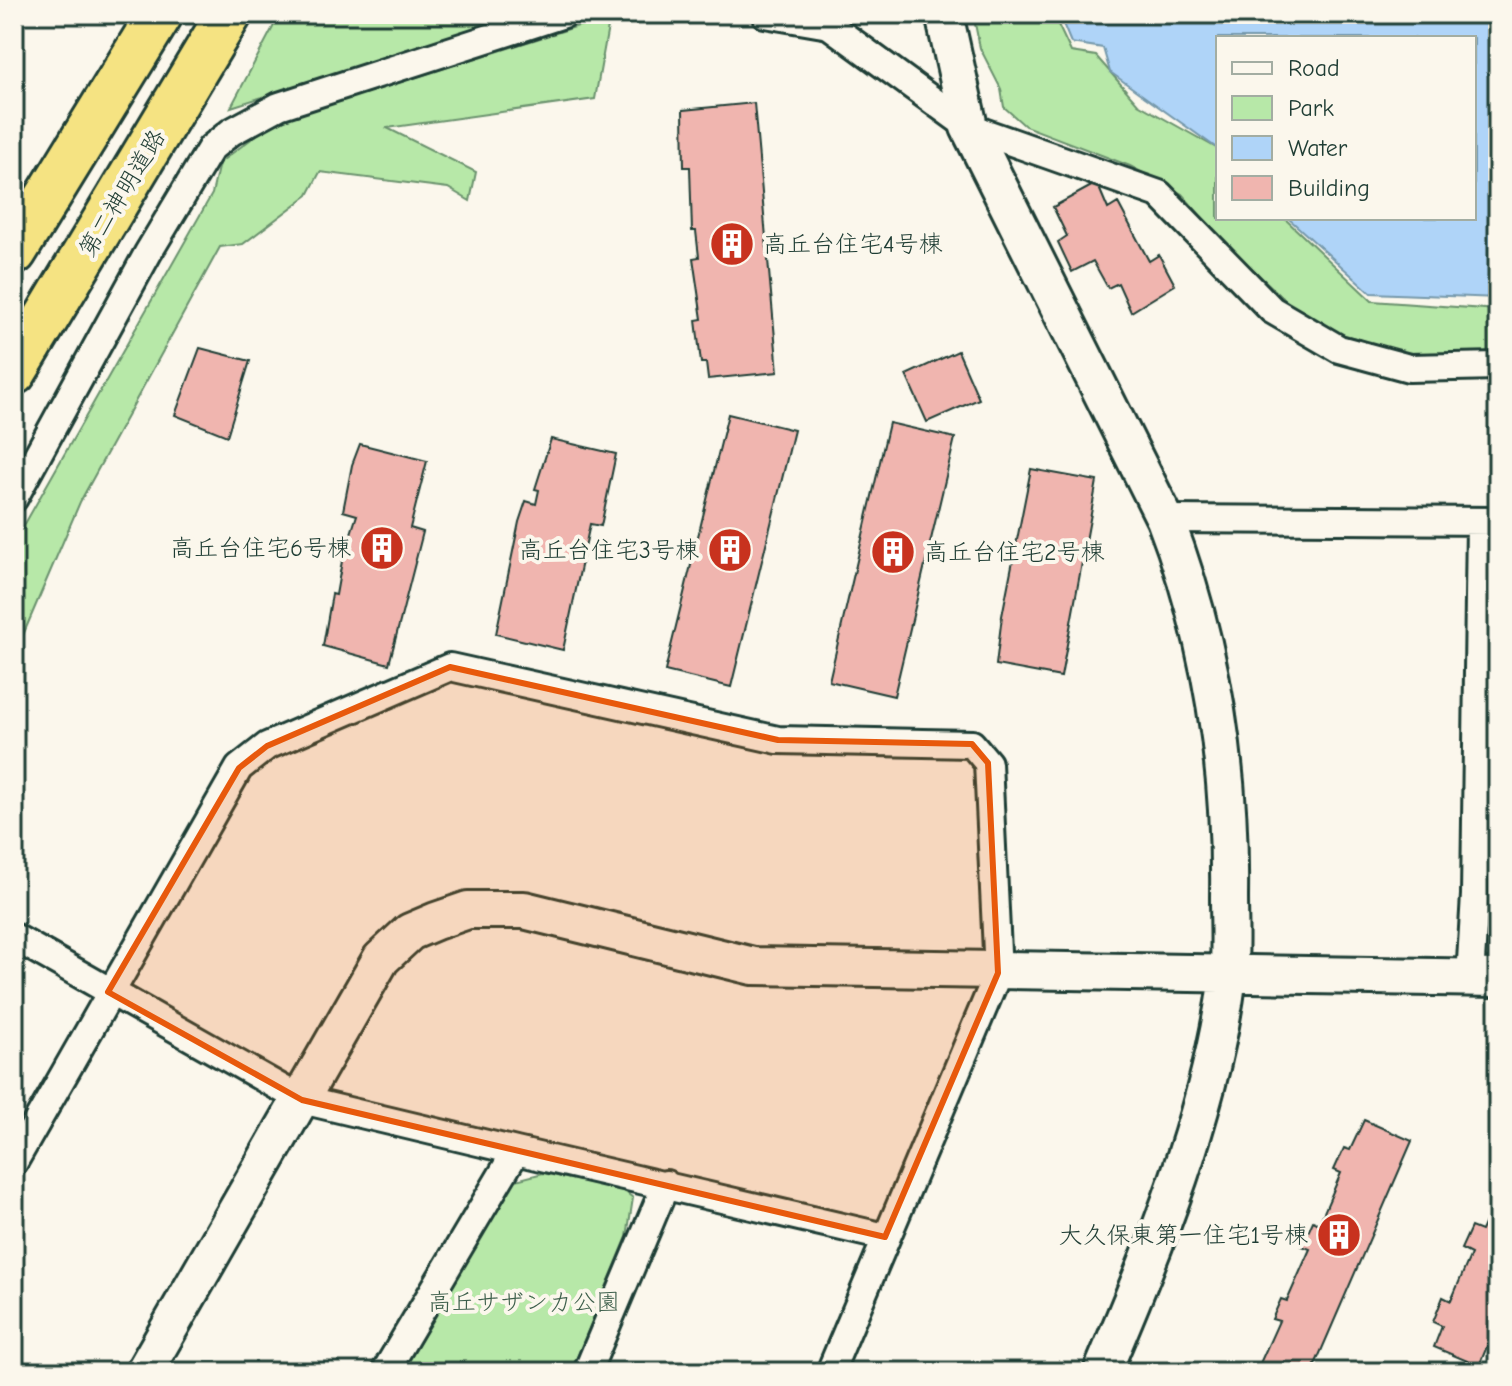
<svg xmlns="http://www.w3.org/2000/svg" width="1512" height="1386" font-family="'Comic Neue','Klee One',sans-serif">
  <rect width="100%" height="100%" fill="#fbf7ec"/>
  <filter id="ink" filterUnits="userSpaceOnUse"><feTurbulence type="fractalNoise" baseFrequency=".0125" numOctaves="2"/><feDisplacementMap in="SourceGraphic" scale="16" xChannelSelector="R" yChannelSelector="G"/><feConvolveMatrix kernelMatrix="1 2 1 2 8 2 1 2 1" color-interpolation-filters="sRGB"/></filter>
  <g filter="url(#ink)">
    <path fill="#b7e8a8" stroke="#6b926e" stroke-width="2" d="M280,14H524L231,107Z
      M973,14H1053L1071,52L1096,56L1138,104L1218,149V218H1284L1372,301L1498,310V355L1436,357L1390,353L1363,340L1315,328L1220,238L1182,194L1130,166L1025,126L1004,107L1001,89L980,48Z
      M610,16L595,99L387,128L476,172L470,201L448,188L320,172L308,195L243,244L220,247L80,502L14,656V543L212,194L219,163L274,122Z
      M543,1173L623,1190L633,1198L627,1237L571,1372H403L512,1181Z"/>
    <path fill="#afd4f8" stroke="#7598aa" stroke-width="2" d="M1059,14H1498V298L1371,293L1288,218H1474V38H1218V149L1110,72L1103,48L1071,43Z"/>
    <path fill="#f0b5af" stroke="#1f3d34" stroke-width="2" d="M754,103L778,372L708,379L706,363H701L696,320L702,319L693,258L699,257L696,231H692L690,167H684L683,110Z
      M1097,183L1108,209L1118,203L1149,261L1159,255L1175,285L1131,312L1118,283L1108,288L1093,261L1072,272L1058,242L1067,236L1053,207Z
      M200,348L250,361L227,436L175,415Z
      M958,351L979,399L927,422L906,375Z
      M728,414L794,430L731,687L665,671Z
      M889,423L955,438L894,696L829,681Z
      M551,439L616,454L601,526L590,524L563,650L496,634L519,522L526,501L536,504L539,490L535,489Z
      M360,444L427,461L410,528L423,532L389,664L323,646L332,594L336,595L342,561L357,515L343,511L352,465Z
      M1031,469L1097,481L1061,677L996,665L1002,616Z
      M1364,1120L1412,1141L1312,1372H1250L1252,1368L1257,1370L1279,1321L1272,1319L1281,1299L1287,1301L1310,1249L1302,1246L1313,1221L1319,1224L1341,1173L1334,1170L1344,1148L1350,1150Z
      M1498,1192V1320L1479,1366L1434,1347L1442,1326L1433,1322L1443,1297L1451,1301L1471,1254L1461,1249L1471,1227L1481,1231Z"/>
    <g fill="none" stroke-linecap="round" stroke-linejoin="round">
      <g stroke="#1f3d34" stroke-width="32">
        <path id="street" d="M765,14L829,25L969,127L1159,194L1272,310L1339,349L1409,368L1498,366
          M14,498L148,253L211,148L231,132L279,106L564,14
          M1165,519L1498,521
          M14,937L302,1100L516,1151
          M1470,978L1475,895L1480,523
          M14,1162L239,768L267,746L450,667L778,740L972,744L988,763L998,973L830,1372
          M385,1372L516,1151L885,1237
          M587,1372L666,1184"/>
      </g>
      <g stroke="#1f3d34" stroke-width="42">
        <path id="secondary" d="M944,14L969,127L1165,519C1212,641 1231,767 1229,897C1229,923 1231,950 1228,976C1210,1115 1156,1244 1102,1372
          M144,1372L381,959L410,932L436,921L468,910H524L753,966L1498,978"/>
      </g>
      <g stroke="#1f3d34" stroke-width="50">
        <path id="highway" d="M14,252L160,14
          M14,372L229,14"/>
      </g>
      <use href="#street" stroke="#fbf7ec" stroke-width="26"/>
      <use href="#secondary" stroke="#fbf7ec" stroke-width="36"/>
      <use href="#highway" stroke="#f5e382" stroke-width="44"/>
    </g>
  </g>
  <path fill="#e8590c" fill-opacity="0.2" stroke="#e8590c" stroke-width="6" stroke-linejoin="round" d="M450,667L778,740L972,744L988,763L998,973L885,1237L302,1100L108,992L239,768L267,746Z"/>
  <defs>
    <g id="building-disc" transform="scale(2.3)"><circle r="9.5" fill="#c8321e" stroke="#fbf7ec"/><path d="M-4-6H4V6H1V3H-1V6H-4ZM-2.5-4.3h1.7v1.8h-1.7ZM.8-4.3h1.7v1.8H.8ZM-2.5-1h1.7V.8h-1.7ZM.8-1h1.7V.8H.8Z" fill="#fff"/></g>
  </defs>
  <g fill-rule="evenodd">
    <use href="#building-disc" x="732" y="244"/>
    <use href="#building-disc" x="382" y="548"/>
    <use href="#building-disc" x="730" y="550"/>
    <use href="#building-disc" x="893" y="552"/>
    <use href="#building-disc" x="1339" y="1235"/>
  </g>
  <g text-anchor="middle" stroke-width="8" stroke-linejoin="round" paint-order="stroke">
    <g font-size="24" fill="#1f3d34" stroke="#fbf7ec">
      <text transform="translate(122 193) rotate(-59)" y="8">第二神明道路</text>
    </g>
    <g font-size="24" fill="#1f3d34" stroke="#fbf7ec" text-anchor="end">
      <text x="763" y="252" text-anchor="start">高丘台住宅4号棟</text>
      <text x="351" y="556">高丘台住宅6号棟</text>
      <text x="699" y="558">高丘台住宅3号棟</text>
      <text x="924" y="560" text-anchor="start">高丘台住宅2号棟</text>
      <text x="1308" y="1243">大久保東第一住宅1号棟</text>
    </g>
    <g font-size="24" fill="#3d5f4b" stroke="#fbf7ec">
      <text x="524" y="1310">高丘サザンカ公園</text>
    </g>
  </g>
  <rect width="1512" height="1386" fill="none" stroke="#fbf7ec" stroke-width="48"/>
  <rect x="24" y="24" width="1464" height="1338" fill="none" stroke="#1f3d34" stroke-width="3" filter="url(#ink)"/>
  <rect x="1216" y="36" width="260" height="184" fill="#fbf7ec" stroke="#a3ada2" stroke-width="2"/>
  <rect x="1232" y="62" width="40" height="12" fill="#fbf7ec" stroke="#a3ada2" stroke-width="2"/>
  <text x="1288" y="76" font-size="24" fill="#1f3d34">Road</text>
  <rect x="1232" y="96" width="40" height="24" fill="#b7e8a8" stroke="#a3ada2" stroke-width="2"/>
  <text x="1288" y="116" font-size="24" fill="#1f3d34">Park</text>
  <rect x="1232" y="136" width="40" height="24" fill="#afd4f8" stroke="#a3ada2" stroke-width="2"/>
  <text x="1288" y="156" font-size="24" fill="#1f3d34">Water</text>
  <rect x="1232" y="176" width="40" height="24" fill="#f0b5af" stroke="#a3ada2" stroke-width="2"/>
  <text x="1288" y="196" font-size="24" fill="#1f3d34">Building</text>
</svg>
